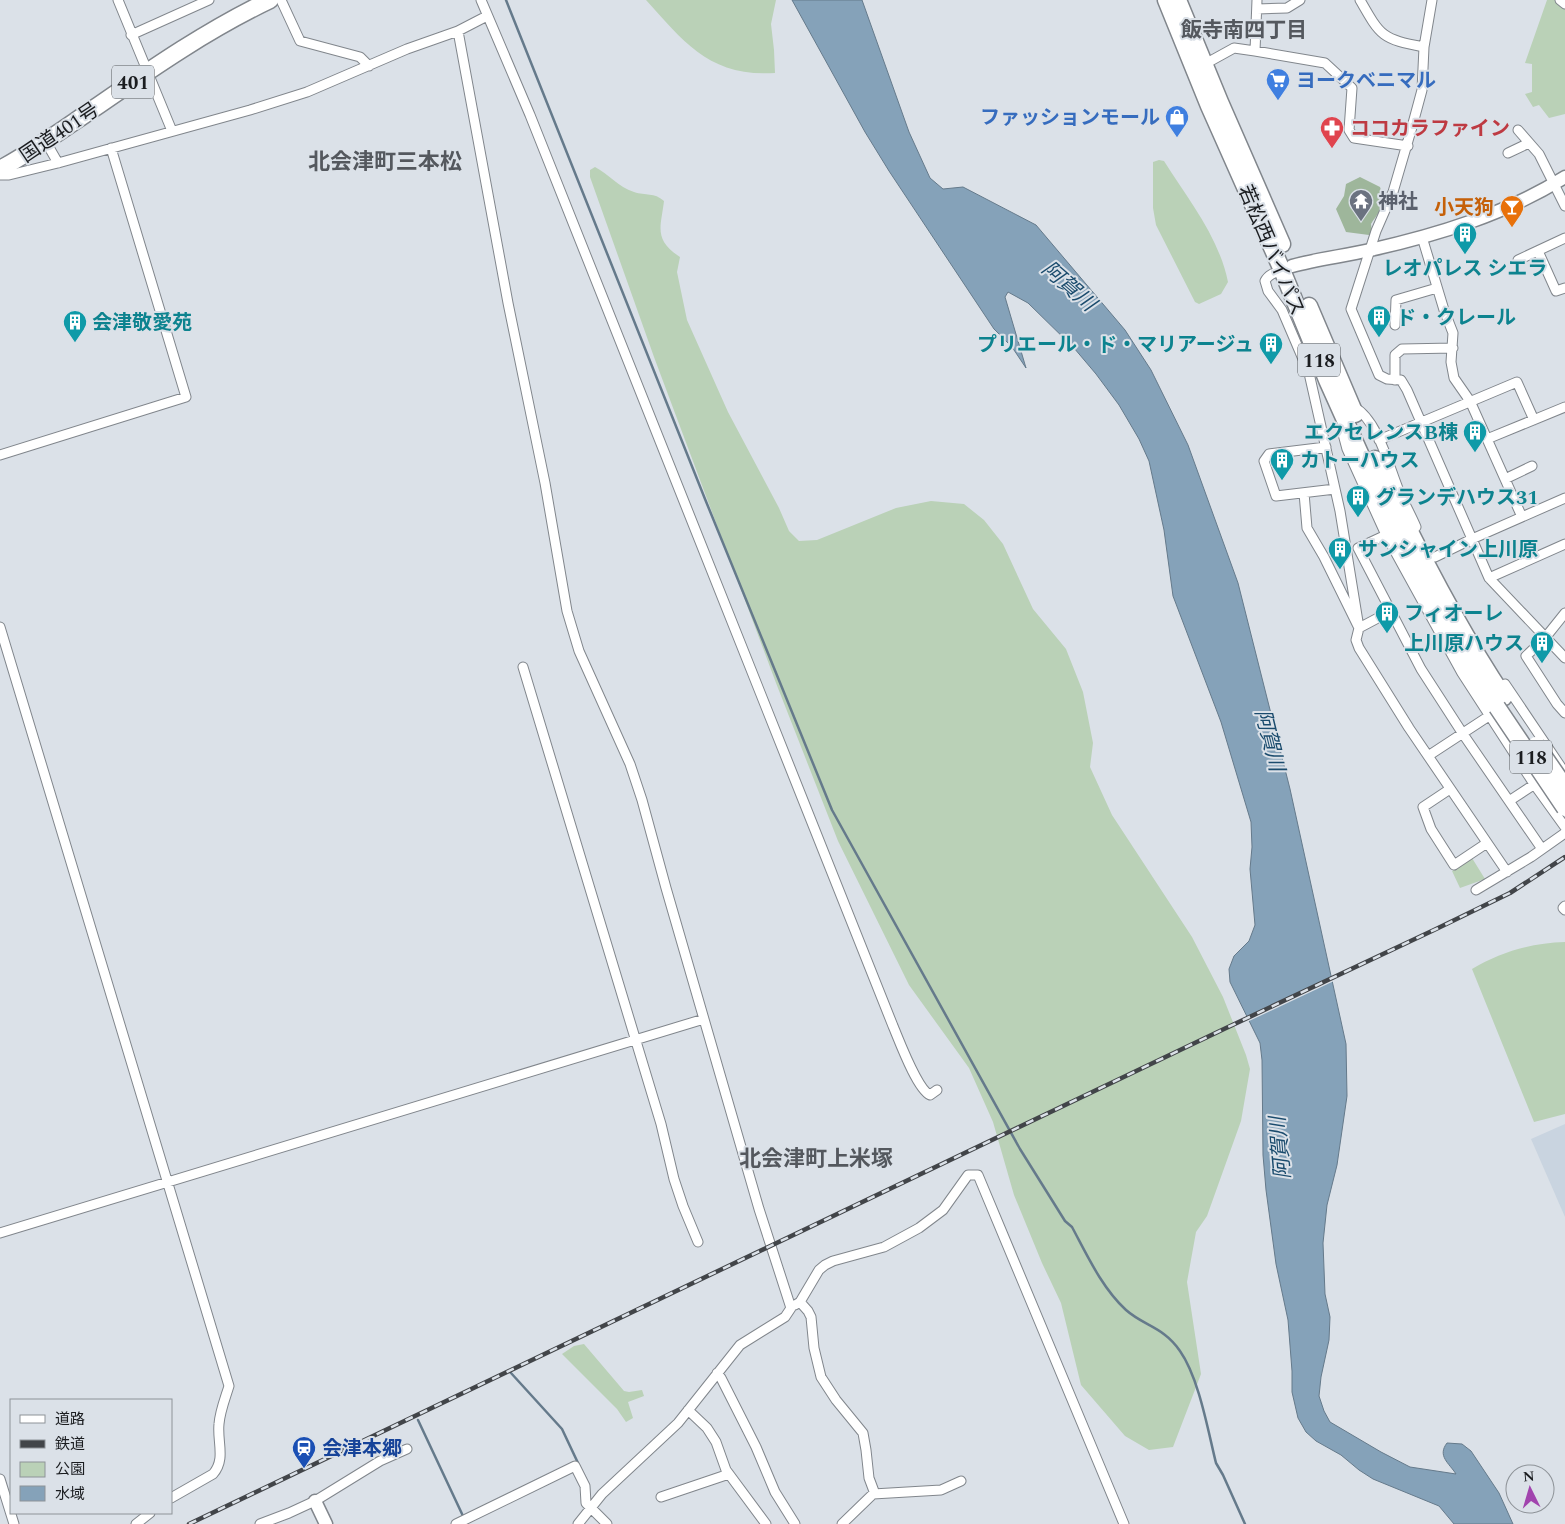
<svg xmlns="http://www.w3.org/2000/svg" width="1565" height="1524" font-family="Spectral,'Noto Sans JP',serif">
  <rect width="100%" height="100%" fill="#dbe1e8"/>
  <path fill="#c9d4e0" d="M1565,1124V1217L1531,1139Z"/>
  <path fill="#bad1b7" d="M646,0H776L771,24L774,50L775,73C710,77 685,43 646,0Z
    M1547,0H1557L1565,8V114L1549,118L1539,105L1533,107L1525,94L1532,92V64L1525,63Z
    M1159,160L1164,161C1188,199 1219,237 1228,282L1221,294L1199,304L1195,302L1156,225L1153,208V162Z
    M595,167C609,174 618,187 634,192C646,196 654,192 664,201C661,227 653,239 680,257L677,272L687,320L728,412L779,508L789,531L799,541L817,540L896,508L931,501L964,504L984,520L1003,544L1033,609L1066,649L1083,692L1093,743L1090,767L1112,815L1192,937L1223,997L1246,1055L1250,1069L1241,1121L1207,1216L1196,1232L1187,1282L1201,1374L1173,1447L1149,1450L1125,1436L1081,1385L1061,1303L1042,1263L1014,1195L993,1122L969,1068L909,985L838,841L776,683L654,357L590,177V170Z
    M1472,858L1485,879L1460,888L1452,871Z
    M1565,942V1114L1534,1122L1472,969C1501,952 1531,943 1565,942Z
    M584,1344L624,1391L629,1392L642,1390L644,1396L628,1402L633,1418L626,1422L617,1409L562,1354L574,1346Z"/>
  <path fill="#9eb69b" d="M1360,177L1380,187C1386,203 1380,211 1371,224L1372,232L1369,235L1346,232L1336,209L1344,196L1346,184Z"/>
  <path fill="#85a2b9" stroke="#657a8b" d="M792,0H862L909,132L930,178L943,189L963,187L1036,225L1125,330L1151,370L1188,445L1238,583L1290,789L1346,1044L1347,1096L1337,1165L1327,1205L1323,1243L1325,1294L1330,1317L1329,1340L1321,1377L1319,1396L1324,1411L1330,1422L1381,1452L1410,1467L1456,1474C1449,1463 1437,1456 1447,1443L1462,1444L1471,1451L1499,1493L1513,1524H1454L1439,1506L1373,1479L1359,1470L1341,1455L1316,1441L1306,1432L1298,1418L1292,1392V1371L1288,1320L1276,1264L1266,1190L1263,1155L1262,1060L1260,1043L1230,982L1229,969L1234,956L1249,941L1255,925L1250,869L1252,847L1251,822L1221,722L1173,596L1164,530L1149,461L1139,439L1119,405L1096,374L1074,348L1028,303L1008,292L1005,297L1026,368L1012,347L994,329L889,171L865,132Z"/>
  <path fill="#dbe1e8" d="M1333,976L1334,981L1247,1022L1245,1018Z"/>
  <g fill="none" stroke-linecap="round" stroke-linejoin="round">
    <path stroke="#657a8b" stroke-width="2.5" d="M506,0L705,499L832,810L1020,1149L1065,1221L1072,1227C1087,1255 1102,1288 1126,1310C1144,1326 1164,1327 1180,1351C1199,1378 1208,1431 1216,1463L1223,1475L1245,1524
      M511,1373L562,1429L578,1463
      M418,1420L463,1516"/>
    <g stroke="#81868c" stroke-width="11">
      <path id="street" d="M118,0L172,131
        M281,0L300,41L360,57L369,66
        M481,0L530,115L893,1026C899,1040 917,1089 930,1095L937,1090
        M1360,0C1381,37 1382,39 1424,47
        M1432,0L1424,47L1422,90L1412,127L1393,192L1376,231L1351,309L1379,375L1387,379L1401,380L1407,390L1489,578L1565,658
        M1560,0L1565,4
        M1257,9L1287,8L1300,0
        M458,31L487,16
        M131,35L209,0
        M1255,51L1257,0
        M1205,64L1234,48L1255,51L1325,63L1352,88L1349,130L1354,138L1408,146
        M1518,130L1539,154L1565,206
        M46,142L58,163
        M1508,153L1529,143
        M0,175H9L58,163L250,110L307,92L407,49L458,31L508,303L545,483L567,611L579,651L630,764L642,800L666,888L759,1209L791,1308L785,1317L740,1345L678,1423L602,1494L578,1524
        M1422,237L1444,310L1453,333L1451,362L1454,378L1470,401L1522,517
        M1538,251L1556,291L1565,288
        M1518,260L1565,238
        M1286,269C1278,272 1269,273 1265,281L1268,291L1282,310L1309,373L1340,511L1359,628L1356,640L1359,648L1409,728L1507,872
        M1395,325L1396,300L1437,288
        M1395,380V355L1402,349L1453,348
        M1354,407C1378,420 1389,467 1399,491C1404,503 1411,515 1416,527
        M1349,430L1343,434L1347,449L1386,535L1462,673L1534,784L1565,827
        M1487,439L1565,407
        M1379,440L1517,382L1534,420
        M1326,447L1269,454L1264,461L1276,496L1335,489
        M0,455L186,397L111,148
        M1505,479L1532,466
        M1304,493L1307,528L1324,557L1359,628L1391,611
        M1386,535L1358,548L1421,669L1463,734L1542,849
        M1435,557L1472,539L1565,498
        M1489,578L1565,544
        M1565,613L1545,638L1526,656L1557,704L1565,713
        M0,627L229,1386C225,1399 220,1411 219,1424C217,1442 226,1459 213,1474L171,1498
        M523,667L661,1124L674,1179L683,1206L698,1242
        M1505,684L1565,773
        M1428,756L1489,716
        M1450,789L1423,807L1431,829L1454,865L1487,843
        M1509,801L1538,782
        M1476,890L1531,857L1565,833
        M1565,906L1563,908L1565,910
        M0,1233L704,1019
        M800,1302L819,1270L825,1265L833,1261L884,1247L919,1228L943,1210L968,1175H978L1124,1524
        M795,1305L800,1302L808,1311L811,1317L814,1348L821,1377L836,1400L863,1433L866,1450L869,1478L875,1494
        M717,1373L721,1378L756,1447L775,1492L795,1524
        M688,1410L707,1428L716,1442L726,1470L766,1524
        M0,1479L14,1524
        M661,1497L729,1474
        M136,1524L150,1513
        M260,1524L289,1513L315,1501L380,1461L407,1449
        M456,1524L575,1466L585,1486L586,1503L607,1524
        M842,1524L873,1494L941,1490L961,1481"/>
    </g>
    <g stroke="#81868c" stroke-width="15">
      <path id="secondary" d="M1292,266C1317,259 1344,256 1370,250C1437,235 1506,214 1565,177
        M315,1501L326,1524"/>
    </g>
    <g stroke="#81868c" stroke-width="19">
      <path id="highway" d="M1166,0L1209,106L1282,270L1327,380L1403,549L1476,676L1497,707
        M1178,0L1220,102L1282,244
        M0,169C35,150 66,127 99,105C154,67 209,29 270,0
        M1309,306L1355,414
        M1375,459C1413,541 1454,622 1504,697"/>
    </g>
    <use href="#street" stroke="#fff" stroke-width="9"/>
    <use href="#secondary" stroke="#fff" stroke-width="12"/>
    <use href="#highway" stroke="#fff" stroke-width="16"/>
    <g stroke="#424549" stroke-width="4.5">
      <path id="rail" d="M189,1524L1224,1029L1434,930L1510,893L1565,857"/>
    </g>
    <use href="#rail" stroke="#dbe1e8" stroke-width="2.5" stroke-dasharray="8" stroke-linecap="butt"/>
    <g stroke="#81868c" stroke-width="19" stroke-linecap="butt">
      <path id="highway-bridge" d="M1497,707L1565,808
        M1536,745L1565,787"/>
    </g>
    <use href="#highway-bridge" stroke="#fff" stroke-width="16"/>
  </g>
  <defs>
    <g id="supermarket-pin" transform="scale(1.25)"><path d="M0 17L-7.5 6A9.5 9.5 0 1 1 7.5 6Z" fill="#3f7fe0" stroke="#dbe1e8"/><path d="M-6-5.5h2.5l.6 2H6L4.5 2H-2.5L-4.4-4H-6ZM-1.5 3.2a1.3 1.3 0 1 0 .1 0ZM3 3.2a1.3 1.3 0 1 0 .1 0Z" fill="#fff"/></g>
    <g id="shop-pin" transform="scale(1.25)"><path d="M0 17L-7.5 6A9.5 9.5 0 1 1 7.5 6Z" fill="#3f7fe0" stroke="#dbe1e8"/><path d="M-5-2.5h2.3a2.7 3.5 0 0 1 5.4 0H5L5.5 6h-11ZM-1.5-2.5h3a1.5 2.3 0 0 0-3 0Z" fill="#fff"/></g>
    <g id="pharmacy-pin" transform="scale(1.25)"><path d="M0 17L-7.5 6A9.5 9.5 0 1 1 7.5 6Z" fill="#e0444e" stroke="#dbe1e8"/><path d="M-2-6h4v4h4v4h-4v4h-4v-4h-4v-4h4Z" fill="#fff"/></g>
    <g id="temple-pin" transform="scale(1.25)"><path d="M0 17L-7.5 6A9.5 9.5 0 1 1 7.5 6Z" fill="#6b7280" stroke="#dbe1e8"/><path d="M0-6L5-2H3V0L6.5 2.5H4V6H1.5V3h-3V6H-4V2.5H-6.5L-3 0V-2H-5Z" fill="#fff"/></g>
    <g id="bar-pin" transform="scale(1.25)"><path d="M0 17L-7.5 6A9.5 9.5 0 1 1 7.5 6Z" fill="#e8710a" stroke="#dbe1e8"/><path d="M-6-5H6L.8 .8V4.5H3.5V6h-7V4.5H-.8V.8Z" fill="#fff"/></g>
    <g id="building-pin" transform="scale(1.25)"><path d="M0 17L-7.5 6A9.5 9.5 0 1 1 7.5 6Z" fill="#0f9aa8" stroke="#dbe1e8"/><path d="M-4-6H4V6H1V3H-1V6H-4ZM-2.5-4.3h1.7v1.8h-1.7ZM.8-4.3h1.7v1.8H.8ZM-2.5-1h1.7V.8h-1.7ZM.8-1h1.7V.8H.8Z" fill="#fff"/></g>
    <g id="station-pin" transform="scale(1.25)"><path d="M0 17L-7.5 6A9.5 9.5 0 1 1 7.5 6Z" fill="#1a4fb4" stroke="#dbe1e8"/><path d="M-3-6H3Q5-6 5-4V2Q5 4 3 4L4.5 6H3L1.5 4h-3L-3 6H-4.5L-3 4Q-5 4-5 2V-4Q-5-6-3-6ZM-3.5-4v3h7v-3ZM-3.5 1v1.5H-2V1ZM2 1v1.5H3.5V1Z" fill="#fff"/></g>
  </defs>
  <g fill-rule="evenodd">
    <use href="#supermarket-pin" x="1278" y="80"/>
    <use href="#shop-pin" x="1177" y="117"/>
    <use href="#pharmacy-pin" x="1332" y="128"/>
    <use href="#temple-pin" x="1361" y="201"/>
    <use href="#bar-pin" x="1512" y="207"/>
    <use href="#building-pin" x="1465" y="234"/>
    <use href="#building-pin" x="1379" y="317"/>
    <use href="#building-pin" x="75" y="322"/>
    <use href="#building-pin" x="1271" y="344"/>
    <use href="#building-pin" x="1475" y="432"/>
    <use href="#building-pin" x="1282" y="460"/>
    <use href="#building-pin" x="1358" y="497"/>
    <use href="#building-pin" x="1340" y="549"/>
    <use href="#building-pin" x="1387" y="613"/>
    <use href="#building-pin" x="1542" y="643"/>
    <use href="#station-pin" x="304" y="1448"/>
  </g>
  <g text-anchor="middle" stroke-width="4" stroke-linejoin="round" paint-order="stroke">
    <g fill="#dbe1e8" stroke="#55585c" stroke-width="1">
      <rect x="112" y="65.5" width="42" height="33" rx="4"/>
      <rect x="1298" y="343.5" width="42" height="33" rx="4"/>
      <rect x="1510" y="740.5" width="42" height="33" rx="4"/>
    </g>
    <g font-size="19" font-weight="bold" fill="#1b1d20">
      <text x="133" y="89">401</text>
      <text x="1319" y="367">118</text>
      <text x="1531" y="764">118</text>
    </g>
    <g font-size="20" font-weight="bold" fill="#366cbe" stroke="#dbe1e8" text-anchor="start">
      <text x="1296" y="87">ヨークベニマル</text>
      <text x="1160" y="124" text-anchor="end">ファッションモール</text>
    </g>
    <g font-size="20" font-weight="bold" fill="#be3a42" stroke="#dbe1e8" text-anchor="start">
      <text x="1350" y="135">ココカラファイン</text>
    </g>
    <g font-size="20" fill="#1b1d20" stroke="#dbe1e8">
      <text transform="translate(59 132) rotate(-34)" y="7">国道401号</text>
      <text transform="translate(1272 250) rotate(67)" y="7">若松西バイパス</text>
    </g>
    <g font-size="20" font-weight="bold" fill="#5b616d" stroke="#dbe1e8" text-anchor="start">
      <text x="1378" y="208">神社</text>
    </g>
    <g font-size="20" font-weight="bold" fill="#c56008" stroke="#dbe1e8" text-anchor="end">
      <text x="1494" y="214">小天狗</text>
    </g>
    <g font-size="20" font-weight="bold" fill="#0d838f" stroke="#dbe1e8" text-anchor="start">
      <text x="1465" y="275" text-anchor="middle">レオパレス シエラ</text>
      <text x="1396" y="324">ド・クレール</text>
      <text x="92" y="329">会津敬愛苑</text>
      <text x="1254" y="351" text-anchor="end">プリエール・ド・マリアージュ</text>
      <text x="1458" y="439" text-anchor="end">エクセレンスB棟</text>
      <text x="1300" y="467">カトーハウス</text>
      <text x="1376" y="504">グランデハウス31</text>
      <text x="1358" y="556">サンシャイン上川原</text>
      <text x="1404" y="620">フィオーレ</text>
      <text x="1524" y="650" text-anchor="end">上川原ハウス</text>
    </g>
    <g font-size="20" font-weight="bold" fill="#164399" stroke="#dbe1e8" text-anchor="start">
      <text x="322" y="1455">会津本郷</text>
    </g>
    <g font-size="21" font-weight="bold" fill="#54585e" stroke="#dbe1e8">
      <text x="1244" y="37">飯寺南四丁目</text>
    </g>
    <g font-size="21" font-style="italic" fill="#1a4b6d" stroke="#dbe1e8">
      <text transform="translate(1069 286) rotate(41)" y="7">阿賀川</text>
      <text transform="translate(1270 740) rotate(76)" y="7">阿賀川</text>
      <text transform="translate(1280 1148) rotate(-95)" y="7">阿賀川</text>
    </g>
    <g font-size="22" font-weight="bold" fill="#54585e" stroke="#dbe1e8">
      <text x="385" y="169">北会津町三本松</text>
      <text x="816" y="1166">北会津町上米塚</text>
    </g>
  </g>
  <rect x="10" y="1399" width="162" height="115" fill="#dbe1e8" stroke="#8e9398"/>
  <rect x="20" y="1415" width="25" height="8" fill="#ffffff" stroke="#8e9398"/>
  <text x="55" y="1424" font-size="15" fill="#1b1d20">道路</text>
  <rect x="20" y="1440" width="25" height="8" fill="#424549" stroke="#8e9398"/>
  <text x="55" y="1449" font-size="15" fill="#1b1d20">鉄道</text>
  <rect x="20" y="1462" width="25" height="15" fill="#bad1b7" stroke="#8e9398"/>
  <text x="55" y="1474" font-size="15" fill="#1b1d20">公園</text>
  <rect x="20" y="1486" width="25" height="15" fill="#85a2b9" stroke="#8e9398"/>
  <text x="55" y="1499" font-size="15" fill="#1b1d20">水域</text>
  <g transform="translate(1530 1489) rotate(355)"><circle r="24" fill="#dbe1e8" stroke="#8e9398"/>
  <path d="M0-4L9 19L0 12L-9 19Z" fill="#a144ae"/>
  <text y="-8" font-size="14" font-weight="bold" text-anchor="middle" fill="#1b1d20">N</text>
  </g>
</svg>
